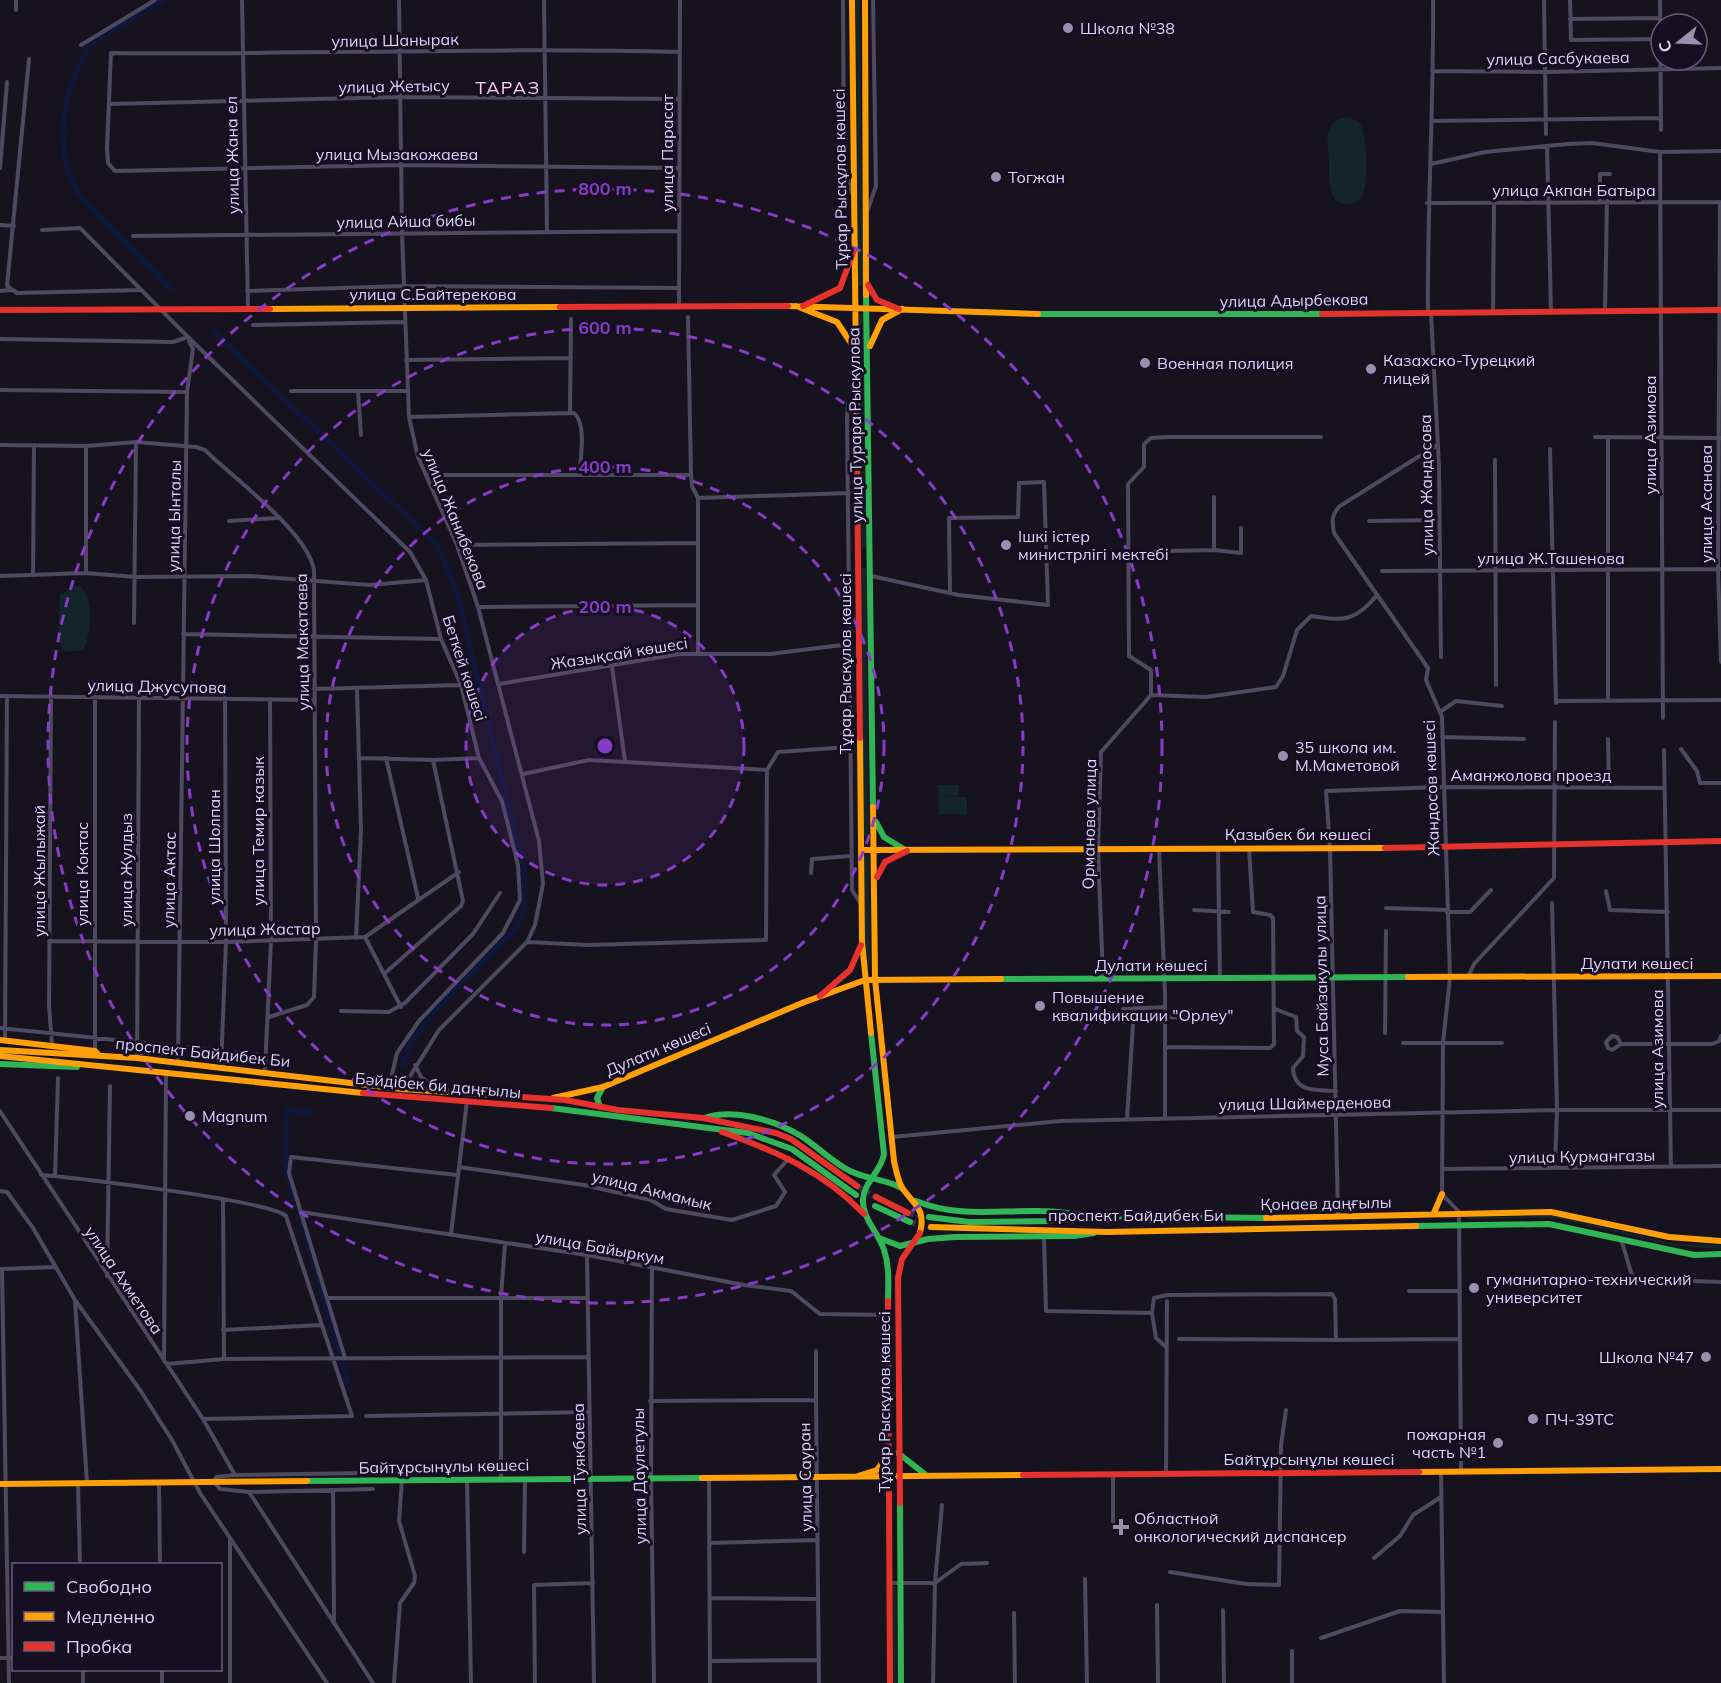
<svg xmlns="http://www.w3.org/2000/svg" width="1721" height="1683" font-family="Mulish,sans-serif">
  <rect width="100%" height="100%" fill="#17131e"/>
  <path fill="#142529" d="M856,0H860L863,286H858Z
    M1347,117L1358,121C1368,132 1370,189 1360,200C1326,217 1329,178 1329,158C1328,148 1325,134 1331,126C1334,120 1341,118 1347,117Z
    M859,313H864L866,548H861Z
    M861,568H866L869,837H864Z
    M74,586L81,587C94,598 91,637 83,650L66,652L58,642L60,595Z
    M938,785H958L959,796L941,797H967V814H939Z
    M864,856H869L870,967H865Z
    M1556,1216L1676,1244L1721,1245V1249L1675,1246L1556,1218L1469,1219V1217Z
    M892,1586H896L897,1683H892Z"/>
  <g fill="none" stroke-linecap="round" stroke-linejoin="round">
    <path stroke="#0e163a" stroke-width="5" d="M164,0C146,11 102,34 89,47C85,52 82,61 79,67C59,107 56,156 79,195L171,289
      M213,331L437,545L457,593L524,870V911L515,929L438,1007L411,1042L403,1065
      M311,1113L287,1110L286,1169L348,1383"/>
    <path stroke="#35303f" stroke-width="6" stroke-dasharray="6 3" stroke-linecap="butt" d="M857,1186L876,1197
      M908,1213L929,1217
      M910,1222L931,1227"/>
    <path stroke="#4d495e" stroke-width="4" d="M16,0V10
      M242,0L248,309
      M399,0L402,233L409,417L418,457L457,545L478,607L539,841L543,884L535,925L527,942L439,1030L402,1089
      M544,0L547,230
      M843,0L844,166L852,193
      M1544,0L1546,134
      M1570,0L1571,40L1660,39
      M1660,0L1661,130
      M1570,19L1660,18
      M81,45L155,0
      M29,59L7,286L17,293L140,290
      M1432,71L1546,72L1721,68
      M109,104L400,97L680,99
      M1431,121L1661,118
      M1547,147L1551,311
      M1660,152L1663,718
      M1431,164L1485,152L1567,144L1592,143L1660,152L1721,151
      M0,168L7,82
      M679,168L401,165L115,171L108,163L107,148L111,53C301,55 490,47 680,52
      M1600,201V174H1610
      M1720,202L1718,569L1721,662
      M1427,203L1720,202
      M867,212L876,186L873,0
      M0,225L14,226
      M42,230L80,228L188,337L410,552L426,580L441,639L461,685L479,758L502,801L518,865L520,900L503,933L419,1021L397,1053L389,1087
      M133,236L679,231
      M0,291L10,290
      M247,291L404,286L679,288
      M679,306L680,0
      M1605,311L1607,201
      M1428,312C1427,208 1434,104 1433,0
      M1493,312L1494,202
      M1431,313L1439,466L1441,657
      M688,317L691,475L692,486L698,498V653
      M253,325L404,322
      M0,339L173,342L188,337
      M406,360L571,358
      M0,390L187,392
      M291,391H408
      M358,391L361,435
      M856,397L848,404L847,417L852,890L861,904
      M570,413L571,319
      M409,417L574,413C587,424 580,458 580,474
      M1595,437L1721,438
      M1608,437V701
      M0,445L86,446L136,442L196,447L205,450C234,479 307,531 314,570L316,940L314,997L307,1005L269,1017
      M1437,445L1340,506C1331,515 1332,521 1334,533L1428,668L1426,680L1442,717L1450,978L1443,1043L1442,1194L1459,1212L1461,1471
      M86,446V573
      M1550,449L1556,703
      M1495,460L1496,685
      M426,475H691
      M698,498L849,493
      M229,521L277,518
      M1369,521L1439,520
      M457,545L697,543
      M1214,550L1241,553V528
      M1129,552L1214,550V497
      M1382,571L1720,569
      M33,573L34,445
      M0,576L86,573L136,577L250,576L370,585L426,580
      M871,576L959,595L1048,605L1044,482L1019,483L1018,517L949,518L950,593
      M478,607L698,605
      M134,623L136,442
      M183,634L441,639
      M612,667L625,761
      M499,684L679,654H770L850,644
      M314,689L461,685
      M1151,695L1206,697L1276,687L1283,676L1297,630L1311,616C1343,621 1355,622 1377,595
      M0,696L314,700
      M51,696L49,1005L52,1045
      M1556,701L1721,700
      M1440,712L1456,701L1502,706
      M1442,737L1524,739
      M1608,739L1609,787
      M1681,749L1697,771L1700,783H1721
      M1664,750L1671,1167
      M360,758L433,760L479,758
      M386,758L418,898
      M523,774L589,760L767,770L778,752L849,747
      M1218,848L1220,979
      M1159,849L1165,994V1118
      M811,873L812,859L851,856
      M1606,891L1610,910L1668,912
      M1552,903L1557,1110L1555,1167
      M1386,908L1447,910
      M1194,910L1229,912
      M1447,912H1470L1491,890
      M365,937L401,1007
      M356,938L361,830L357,690
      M51,941L226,942L365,937L459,872
      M527,942L588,945L766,940L767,770
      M384,974L461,906L463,901L433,760
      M1468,977L1474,964L1554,878L1555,722
      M1103,978L1098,849L1101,752L1151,695V670L1129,656L1128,484L1144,467V444L1151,438L1167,437H1321
      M1123,1009L1165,1007
      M1275,1009L1296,1017L1297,1031L1304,1037L1303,1056L1293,1068C1294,1093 1317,1090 1336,1091
      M341,1011L389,1012L405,1003L473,934L500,893
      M1166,1017L1209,1018
      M0,1028L260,1055
      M1385,1033L1386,931
      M5,1040L7,696
      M1403,1043H1502
      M1621,1044L1617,1037L1612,1036L1606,1042L1608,1048L1612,1050L1621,1044H1712L1719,1041L1721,1036
      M1166,1047L1270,1048L1274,1044L1273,918L1270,915L1253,912L1249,848
      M95,1051V697
      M137,1058L139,698
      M178,1062L187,392L193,349L189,341
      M415,1065L421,1077L438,1090
      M221,1066L226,942L225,698
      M265,1070L271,941L270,699
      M0,1111L203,1419L235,1475L364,1473
      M1127,1119L1134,1008
      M892,1137L1061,1121L1557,1110H1721
      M459,1167L584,1185L651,1200L666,1209L732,1220L776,1206L785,1192L774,1175L789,1158
      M1444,1169L1721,1166
      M41,1175C74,1177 271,1201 286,1216L352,1416L203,1419
      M55,1176L58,1078
      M0,1191L7,1192L33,1228L75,1300L140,1390L172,1440L200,1493L327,1683
      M223,1199L224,1359
      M301,1212L587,1255L744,1285L791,1291L820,1314L887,1315
      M1338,1216L1330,848L1326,791L1442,787L1665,788
      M451,1234L467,1101
      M1044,1237L1046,1311L1152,1313L1156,1338L1166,1347
      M1621,1239L1633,1279L1721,1282
      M587,1255L594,1683
      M1,1269L56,1267
      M2,1269L9,1683
      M652,1269L651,1478L654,1683
      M107,1276L110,1086
      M1409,1291H1460
      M328,1298H588
      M75,1301L87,1483
      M1152,1313L1154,1298L1168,1295L1332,1294L1335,1299L1336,1340L1460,1339
      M223,1330L321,1325
      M1179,1339L1336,1340
      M345,1358L289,1173L291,1157L457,1175
      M164,1361L166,1072
      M167,1364L224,1359L588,1357
      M816,1400V1351
      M650,1401L816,1400L819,1683
      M366,1416L590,1412
      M1441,1472L1444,1683
      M1166,1473L1167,1301
      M235,1475L216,1477L214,1482L220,1489L249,1492
      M709,1477L710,1683
      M501,1479V1297L505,1243
      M467,1480L471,1683
      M159,1483L160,1564
      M78,1484L80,1564
      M333,1490L334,1621
      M942,1505L935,1583L961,1564L987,1563
      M1113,1523V1475
      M230,1538V1683
      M710,1543L818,1540
      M524,1552L525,1479
      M1374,1558L1400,1536L1413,1515L1441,1497
      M1170,1572L1246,1584L1279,1585L1281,1445L1286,1410
      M1085,1579L1087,1683
      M890,1583H935L933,1683
      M710,1598L818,1599
      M1157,1605L1158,1683
      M1223,1610L1224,1683
      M1014,1613L1015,1683
      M1321,1638L1400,1611L1443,1612
      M0,1658H14
      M710,1661L818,1660
      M83,1670V1683
      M162,1670V1683
      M373,1683L249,1492L373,1489
      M394,1683L400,1603L414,1583L415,1576L399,1521L402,1480
      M535,1683L534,1585L593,1583
      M1292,1683V1651"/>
    <path stroke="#30b455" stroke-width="6" d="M866,295L873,807
      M1038,314H1322
      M876,822L884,837L907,851
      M1001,979L1408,977
      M871,1033L884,1154C881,1172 864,1182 863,1199C862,1219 879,1233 884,1250C890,1267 888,1284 888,1301
      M0,1064L77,1067
      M600,1107L597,1098L603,1087
      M551,1108L748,1133L792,1149L856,1195
      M704,1118C733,1108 775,1120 801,1136C818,1147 832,1162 850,1171C866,1179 885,1179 902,1188
      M916,1201C958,1218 997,1210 1040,1211C1056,1211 1072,1214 1087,1215
      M875,1206L910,1222
      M929,1217L969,1222L1056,1221L1100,1216L1266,1218
      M1416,1226L1549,1224L1694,1255L1721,1254
      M879,1238L900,1246L928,1239L955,1237L1074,1236L1094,1233
      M898,1453L926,1475
      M307,1481L702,1478
      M900,1503L901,1683"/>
    <path stroke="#ff9f0a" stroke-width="6" d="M852,0L857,462
      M865,0L866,295
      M788,306L1038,314
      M796,306L837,322L855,349
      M270,309L560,307
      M870,346L882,320L902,309
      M860,738L862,942L871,1033
      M873,807L875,979L894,1161C896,1170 898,1182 903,1189C915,1206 926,1209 920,1233
      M861,850L1385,848
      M1408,977L1721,976
      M0,1040L95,1051L100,1056
      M0,1050L137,1058L402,1089L495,1095
      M0,1056L363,1093
      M553,1098L603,1087L802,1003L865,980L1001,979
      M1434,1213L1442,1194
      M1266,1218L1551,1212L1669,1237L1721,1241
      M931,1227L1107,1232L1416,1226
      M1419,1472L1721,1469
      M858,1476L877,1470L890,1452
      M702,1478L1023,1475
      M0,1484L307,1481"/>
    <path stroke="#e5322d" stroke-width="6" d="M868,285L877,300L899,309
      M803,306L840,288L854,250
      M560,307L788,306
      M0,310L270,309
      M1322,314L1721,310
      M857,462L860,738
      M1385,848L1721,841
      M877,877L885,862L907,851
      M820,996L850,970L861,945
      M363,1093L551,1108
      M495,1095L565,1100L618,1110L703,1118L776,1133L791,1139L857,1186
      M722,1132C776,1151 824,1172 864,1214
      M876,1197L908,1213
      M888,1301L890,1683
      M1023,1475L1419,1472
      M900,1503L898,1278L902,1259L920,1233"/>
  </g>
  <circle cx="605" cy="746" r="139" fill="#853dc5" fill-opacity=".12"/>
  <g fill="none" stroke="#853dc5" stroke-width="3" stroke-dasharray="10 8">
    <circle cx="605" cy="746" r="139"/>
    <circle cx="605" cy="746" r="279"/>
    <circle cx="605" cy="746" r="418"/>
    <circle cx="605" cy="746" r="557"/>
  </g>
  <g fill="#9990ae" stroke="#160f22" stroke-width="2">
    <circle cx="1068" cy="28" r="6"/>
    <circle cx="996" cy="177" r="6"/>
    <circle cx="1145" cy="363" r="6"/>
    <circle cx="1371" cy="369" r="6"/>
    <circle cx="1006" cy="545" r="6"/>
    <circle cx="1283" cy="756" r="6"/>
    <circle cx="1040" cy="1006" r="6"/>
    <circle cx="190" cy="1116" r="6"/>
    <circle cx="1474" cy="1288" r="6"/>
    <circle cx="1706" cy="1357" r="6"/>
    <circle cx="1533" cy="1419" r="6"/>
    <circle cx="1498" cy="1443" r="6"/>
    <path d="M1118 1518h6v6h6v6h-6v6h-6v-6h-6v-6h6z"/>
  </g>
  <g text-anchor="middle" stroke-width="6" stroke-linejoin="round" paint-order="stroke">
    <g font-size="16" fill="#dfd3fc" stroke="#160f22" text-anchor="start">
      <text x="1080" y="34">Школа №38</text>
      <text x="1008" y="183">Тогжан</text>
      <text x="1383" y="366">Казахско-Турецкий<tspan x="1383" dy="18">лицей</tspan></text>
      <text x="1157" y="369">Военная полиция</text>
      <text x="1018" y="542">Ішкі істер<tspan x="1018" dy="18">министрлігі мектебі</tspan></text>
      <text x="1295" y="753">35 школа им.<tspan x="1295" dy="18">М.Маметовой</tspan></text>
      <text x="1052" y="1003">Повышение<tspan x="1052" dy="18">квалификации "Орлеу"</tspan></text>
      <text x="202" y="1122">Magnum</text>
      <text x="1486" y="1285">гуманитарно-технический<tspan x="1486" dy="18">университет</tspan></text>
      <text x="1694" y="1363" text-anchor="end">Школа №47</text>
      <text x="1545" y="1425">ПЧ-39ТС</text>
      <text x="1486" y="1440" text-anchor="end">пожарная<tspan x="1486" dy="18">часть №1</tspan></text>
      <text x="1134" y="1524">Областной<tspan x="1134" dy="18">онкологический диспансер</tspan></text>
    </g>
    <g font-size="16" fill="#dfd3fc" stroke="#160f22">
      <text transform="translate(395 40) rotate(-1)" y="6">улица Шанырак</text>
      <text transform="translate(1558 58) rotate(-1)" y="6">улица Сасбукаева</text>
      <text transform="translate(394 86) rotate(-1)" y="6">улица Жетысу</text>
      <text transform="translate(667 153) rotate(-90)" y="6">улица Парасат</text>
      <text x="397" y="160">улица Мызакожаева</text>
      <text transform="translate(232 155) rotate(-91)" y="6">улица Жана ел</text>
      <text transform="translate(840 179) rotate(-91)" y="6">Тұрар Рыскұлов көшесі</text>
      <text x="1574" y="196">улица Акпан Батыра</text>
      <text transform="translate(406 221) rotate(-1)" y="6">улица Айша бибы</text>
      <text x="433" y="300">улица С.Байтерекова</text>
      <text transform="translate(1294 300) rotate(-1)" y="6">улица Адырбекова</text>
      <text transform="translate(855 425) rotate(-91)" y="6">улица Турара Рыскулова</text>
      <text transform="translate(1650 435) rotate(-90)" y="6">улица Азимова</text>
      <text transform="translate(1426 485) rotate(-91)" y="6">улица Жандосова</text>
      <text transform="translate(1706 504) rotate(-90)" y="6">улица Асанова</text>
      <text transform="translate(174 516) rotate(-89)" y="6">улица Ынталы</text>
      <text transform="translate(456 519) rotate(68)" y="6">улица Жанибекова</text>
      <text x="1551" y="564">улица Ж.Ташенова</text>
      <text transform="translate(302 642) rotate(-91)" y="6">улица Макатаева</text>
      <text transform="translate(619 653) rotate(-9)" y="6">Жазықсай көшесі</text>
      <text transform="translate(845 664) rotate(-90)" y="6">Тұрар Рыскұлов көшесі</text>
      <text transform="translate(465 668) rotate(72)" y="6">Беткей көшесі</text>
      <text transform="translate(157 686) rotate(1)" y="6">улица Джусупова</text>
      <text x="1531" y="781">Аманжолова проезд</text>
      <text transform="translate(1431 788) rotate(-92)" y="6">Жандосов көшесі</text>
      <text transform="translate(1089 824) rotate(-89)" y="6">Орманова улица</text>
      <text transform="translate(258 831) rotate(-90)" y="6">улица Темир казык</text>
      <text x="1298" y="840">Қазыбек би көшесі</text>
      <text transform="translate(214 847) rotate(-90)" y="6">улица Шолпан</text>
      <text transform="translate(126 870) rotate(-90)" y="6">улица Жулдыз</text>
      <text transform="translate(39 871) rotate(-90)" y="6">улица Жылыжай</text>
      <text transform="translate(82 874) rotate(-90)" y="6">улица Коктас</text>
      <text transform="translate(169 880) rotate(-89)" y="6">улица Актас</text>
      <text transform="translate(265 929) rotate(-1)" y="6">улица Жастар</text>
      <text x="1637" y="969">Дулати көшесі</text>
      <text x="1151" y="971">Дулати көшесі</text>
      <text transform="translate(1321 986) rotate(-91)" y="6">Муса Байзакулы улица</text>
      <text transform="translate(658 1049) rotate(-23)" y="6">Дулати көшесі</text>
      <text transform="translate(1657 1049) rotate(-90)" y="6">улица Азимова</text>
      <text transform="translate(203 1052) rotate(6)" y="6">проспект Байдибек Би</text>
      <text transform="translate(438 1085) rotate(5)" y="6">Бәйдібек би даңғылы</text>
      <text transform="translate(1305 1103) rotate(-1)" y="6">улица Шаймерденова</text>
      <text transform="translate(1582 1156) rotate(-1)" y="6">улица Курмангазы</text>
      <text transform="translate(652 1190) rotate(14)" y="6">улица Акмамык</text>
      <text transform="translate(1326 1203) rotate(-1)" y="6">Қонаев даңғылы</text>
      <text x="1136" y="1221">проспект Байдибек Би</text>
      <text transform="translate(600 1247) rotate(10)" y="6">улица Байыркум</text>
      <text transform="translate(124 1280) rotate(56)" y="6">улица Ахметова</text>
      <text transform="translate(884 1402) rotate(-90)" y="6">Тұрар Рыскұлов көшесі</text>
      <text x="1309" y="1465">Байтұрсынұлы көшесі</text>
      <text transform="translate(444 1466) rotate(-1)" y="6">Байтұрсынұлы көшесі</text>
      <text transform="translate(579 1469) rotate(-91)" y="6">улица Туякбаева</text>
      <text transform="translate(639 1476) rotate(-91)" y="6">улица Даулетулы</text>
      <text transform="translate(805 1477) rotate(-91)" y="6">улица Сауран</text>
    </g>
    <g font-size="18" letter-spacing="1.5" fill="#fcd4e7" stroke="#160f22">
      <text x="508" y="94">ТАРАЗ</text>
    </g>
  </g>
  <circle cx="605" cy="746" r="9" fill="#853dc5" stroke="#160f22" stroke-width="3"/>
  <g font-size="18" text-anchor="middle" font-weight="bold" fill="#853dc5" stroke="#160f22" stroke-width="6" stroke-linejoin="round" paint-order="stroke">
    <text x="605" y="195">800 m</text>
    <text x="605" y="334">600 m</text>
    <text x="605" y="473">400 m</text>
    <text x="605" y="613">200 m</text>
  </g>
  <rect x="12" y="1563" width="210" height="108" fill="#160f22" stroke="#665d79" stroke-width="1.5"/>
  <rect x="24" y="1582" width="30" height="9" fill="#30b455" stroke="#665d79" stroke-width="1.5"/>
  <text x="66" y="1593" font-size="18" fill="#dfd3fc">Свободно</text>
  <rect x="24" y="1612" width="30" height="9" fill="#ff9f0a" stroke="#665d79" stroke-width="1.5"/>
  <text x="66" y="1623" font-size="18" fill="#dfd3fc">Медленно</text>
  <rect x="24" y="1642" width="30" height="9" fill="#e5322d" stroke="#665d79" stroke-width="1.5"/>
  <text x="66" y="1653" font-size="18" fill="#dfd3fc">Пробка</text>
  <g transform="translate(1679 42) rotate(252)"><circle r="28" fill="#160f22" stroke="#665d79" stroke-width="1.5"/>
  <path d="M0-4.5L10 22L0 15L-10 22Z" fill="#9990ae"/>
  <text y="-9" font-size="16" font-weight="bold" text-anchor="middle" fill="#dfd3fc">С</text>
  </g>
</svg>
